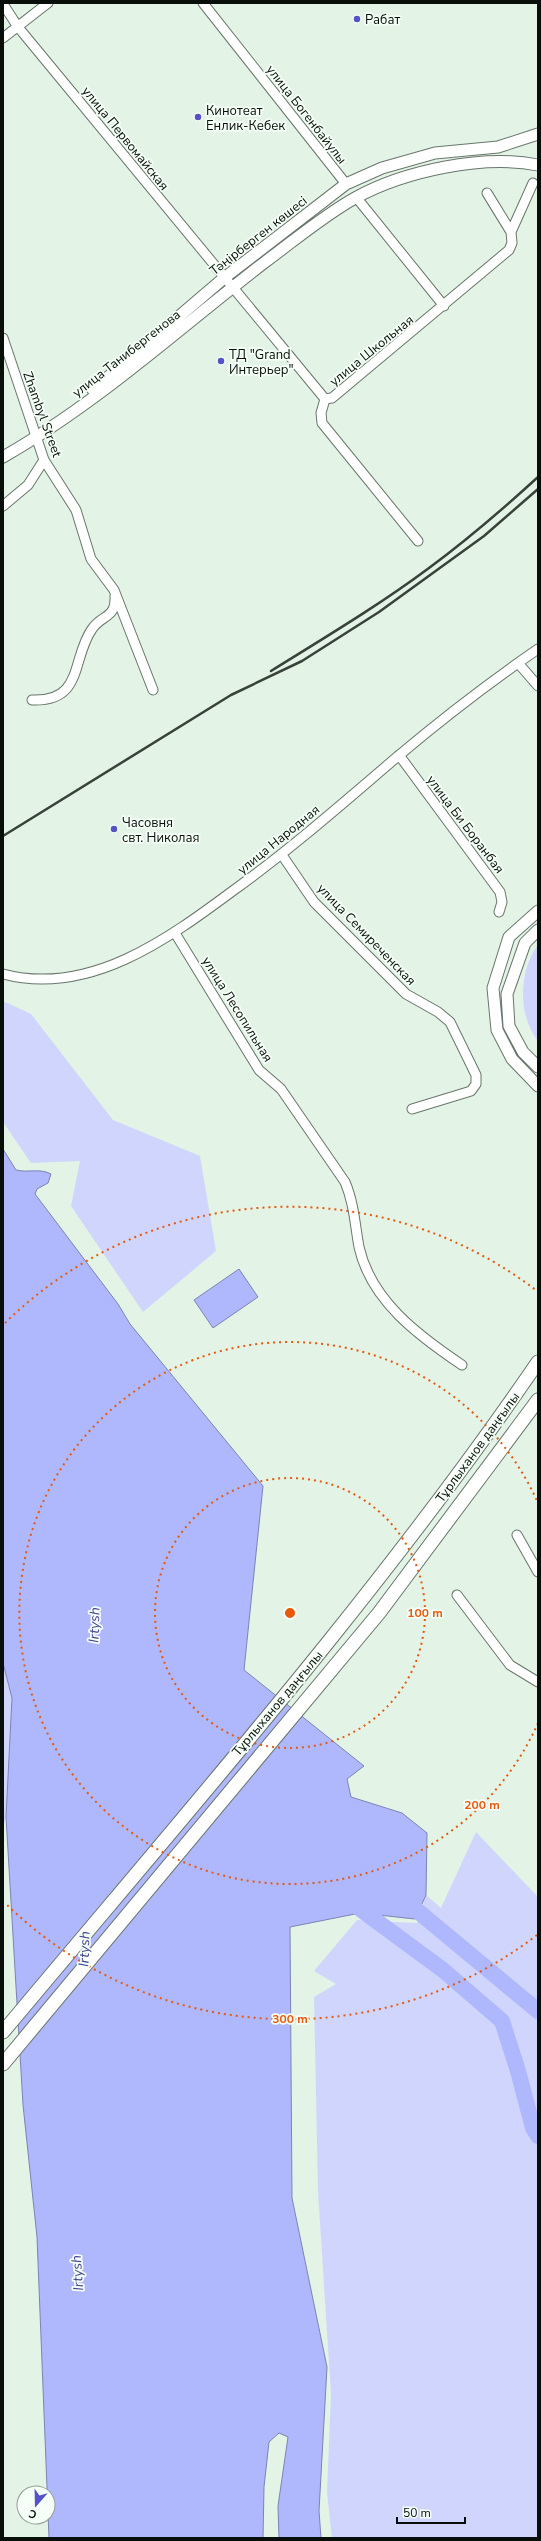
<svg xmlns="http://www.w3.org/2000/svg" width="541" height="2541" font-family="'Nunito Sans',sans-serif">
  <rect width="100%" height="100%" fill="#e3f3e6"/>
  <path fill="#d0d5fe" d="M538,945V1041C518,1016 518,971 538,945Z
    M3,1001L31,1014L113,1120L200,1156L216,1251L143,1312L71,1206L80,1161L31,1163L3,1122Z
    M3,1663L12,1698L6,1817L3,1828Z
    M476,1832L538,1897V2538H332L327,2492L331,2394L318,2192L314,1997L336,1984L314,1971L357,1920L417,1923L426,1895L441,1908Z"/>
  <path fill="#afb7fd" stroke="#7d84b4" d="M3,1149L16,1170C29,1173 40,1168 51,1174L48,1183L37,1189L35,1194L118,1304L130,1324L263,1486L244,1670L364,1766L347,1779L351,1797L402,1813L427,1833L426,1895L415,1919L360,1913L290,1927L292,2198L327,2367L319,2511L321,2538H279L278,2506L288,2437L279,2433L269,2442L264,2487L263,2538H49L37,2237L23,2105L6,1817L12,1698L3,1663Z
    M239,1269L258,1297L213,1328L194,1300Z"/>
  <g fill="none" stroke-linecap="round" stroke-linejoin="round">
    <path stroke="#afb7fd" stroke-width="16" d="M402,1898L538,2011
      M348,1900L443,1970L502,2021L518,2071L533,2128L538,2136"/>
    <g stroke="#68766b" stroke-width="11">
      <path id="minor" d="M203,3L346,184
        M3,4L18,27L325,399L332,398L509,250L512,243L511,232L533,183
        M3,38L48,3
        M487,193L511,232
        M356,197L444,306
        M3,338L44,460L76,510L91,559L114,590L153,690
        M325,399L321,413L322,423L418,541
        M3,506L28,485L44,460
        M518,663L538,686
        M32,700C84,702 71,659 92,629C102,614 116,619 115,596
        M399,755L500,892L502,902L499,912
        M282,855L314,902L406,994L438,1012L450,1022L476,1075V1084L471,1091L412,1109
        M175,933L259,1070L281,1089L345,1182C354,1203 355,1225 359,1247C371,1301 419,1336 462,1365
        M3,974C89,997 168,939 234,890C291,849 343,803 397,757C442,719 490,682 538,649
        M517,1535L538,1572
        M457,1595L510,1665L538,1682"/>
    </g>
    <g stroke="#68766b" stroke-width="13">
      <path id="major" d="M93,390L224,278L346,184L382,168L435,153L498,147L538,134
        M3,457C98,403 179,328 265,262C295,240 323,216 355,198C404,171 483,154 538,165
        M538,911L509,937L493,988L497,1030L512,1059L538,1086
        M538,930L525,943L507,994L509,1026L523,1052L538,1067"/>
    </g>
    <g stroke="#68766b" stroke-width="15">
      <path id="highway" d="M3,2032C186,1813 376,1598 538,1362
        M3,2064L379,1613L538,1400"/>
    </g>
    <use href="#minor" stroke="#fff" stroke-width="9"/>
    <use href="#major" stroke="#fff" stroke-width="11"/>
    <use href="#highway" stroke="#fff" stroke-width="13"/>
    <path stroke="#38413a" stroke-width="2.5" d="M271,671C324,638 378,606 429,568C467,540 503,509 538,477
      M3,836L231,695L302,661L379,612L484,536L538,489"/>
  </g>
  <g fill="none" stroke="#e8590c" stroke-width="2" stroke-dasharray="2 4">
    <circle cx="290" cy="1613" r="135"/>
    <path d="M538 1723A271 271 0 1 1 538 1503"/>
    <path d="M537 1935A406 406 0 0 1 5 1903M5 1323A406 406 0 0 1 537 1291"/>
  </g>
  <g fill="#5552c9" stroke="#f5fff7" stroke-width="1.5">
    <circle cx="357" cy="19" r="4"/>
    <circle cx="198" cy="117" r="4"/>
    <circle cx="221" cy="361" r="4"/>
    <circle cx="114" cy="829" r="4"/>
  </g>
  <g text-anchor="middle" stroke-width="3.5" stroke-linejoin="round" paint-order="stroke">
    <g font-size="13" fill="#080e09" stroke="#f5fff7" text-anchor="start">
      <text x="365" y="24">Рабат</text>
      <text x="206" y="115">Кинотеат<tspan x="206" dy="15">Енлик-Кебек</tspan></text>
      <text x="229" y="359">ТД "Grand<tspan x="229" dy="15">Интерьер"</tspan></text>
      <text x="122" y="827">Часовня<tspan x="122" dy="15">свт. Николая</tspan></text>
    </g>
    <g font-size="13" fill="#080e09" stroke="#f5fff7">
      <text transform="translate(307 114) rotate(52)" y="5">улица Богенбайулы</text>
      <text transform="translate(126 138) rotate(51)" y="5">улица Первомайская</text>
      <text transform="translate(258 235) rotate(-38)" y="5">Тәңірберген көшесі</text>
      <text transform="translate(371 350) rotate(-39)" y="5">улица Школьная</text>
      <text transform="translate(126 353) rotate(-38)" y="5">улица Танибергенова</text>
      <text transform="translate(43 414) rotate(70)" y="5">Zhambyl Street</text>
      <text transform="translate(466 824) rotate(53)" y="5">улица Би Боранбая</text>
      <text transform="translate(278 839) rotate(-39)" y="5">улица Народная</text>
      <text transform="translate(367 934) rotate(46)" y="5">улица Семиреченская</text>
      <text transform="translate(238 1009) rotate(58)" y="5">улица Лесопильная</text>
      <text transform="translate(477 1447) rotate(-54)" y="5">Тұрлыханов даңғылы</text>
      <text transform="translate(277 1703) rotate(-50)" y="5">Тұрлыханов даңғылы</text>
    </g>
    <g font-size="14" font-style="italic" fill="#424394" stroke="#f5fff7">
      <text transform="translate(94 1625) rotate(-88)" y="5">Irtysh</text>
      <text transform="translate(84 1949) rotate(-88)" y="5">Irtysh</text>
      <text transform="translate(77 2273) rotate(-94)" y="5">Irtysh</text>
    </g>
  </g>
  <circle cx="290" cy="1613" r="6" fill="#e8590c" stroke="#f5fff7" stroke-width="2"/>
  <g font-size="12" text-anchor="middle" font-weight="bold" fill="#e8590c" stroke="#f5fff7" stroke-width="3.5" stroke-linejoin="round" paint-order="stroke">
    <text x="425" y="1617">100 m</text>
    <text x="482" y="1809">200 m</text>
    <text x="290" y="2023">300 m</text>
  </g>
  <rect width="541" height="2541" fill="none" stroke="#080e09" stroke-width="8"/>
  <g transform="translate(36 2505) rotate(200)"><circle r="19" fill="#f5fff7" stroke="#969f98"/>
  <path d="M0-3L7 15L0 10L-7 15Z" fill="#5552c9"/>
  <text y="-6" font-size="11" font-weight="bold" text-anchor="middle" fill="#080e09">С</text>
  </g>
  <path d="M397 2517v6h68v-6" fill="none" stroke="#080e09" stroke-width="2"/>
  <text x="403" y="2517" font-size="12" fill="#080e09" stroke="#f5fff7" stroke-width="3" paint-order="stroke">50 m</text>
</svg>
